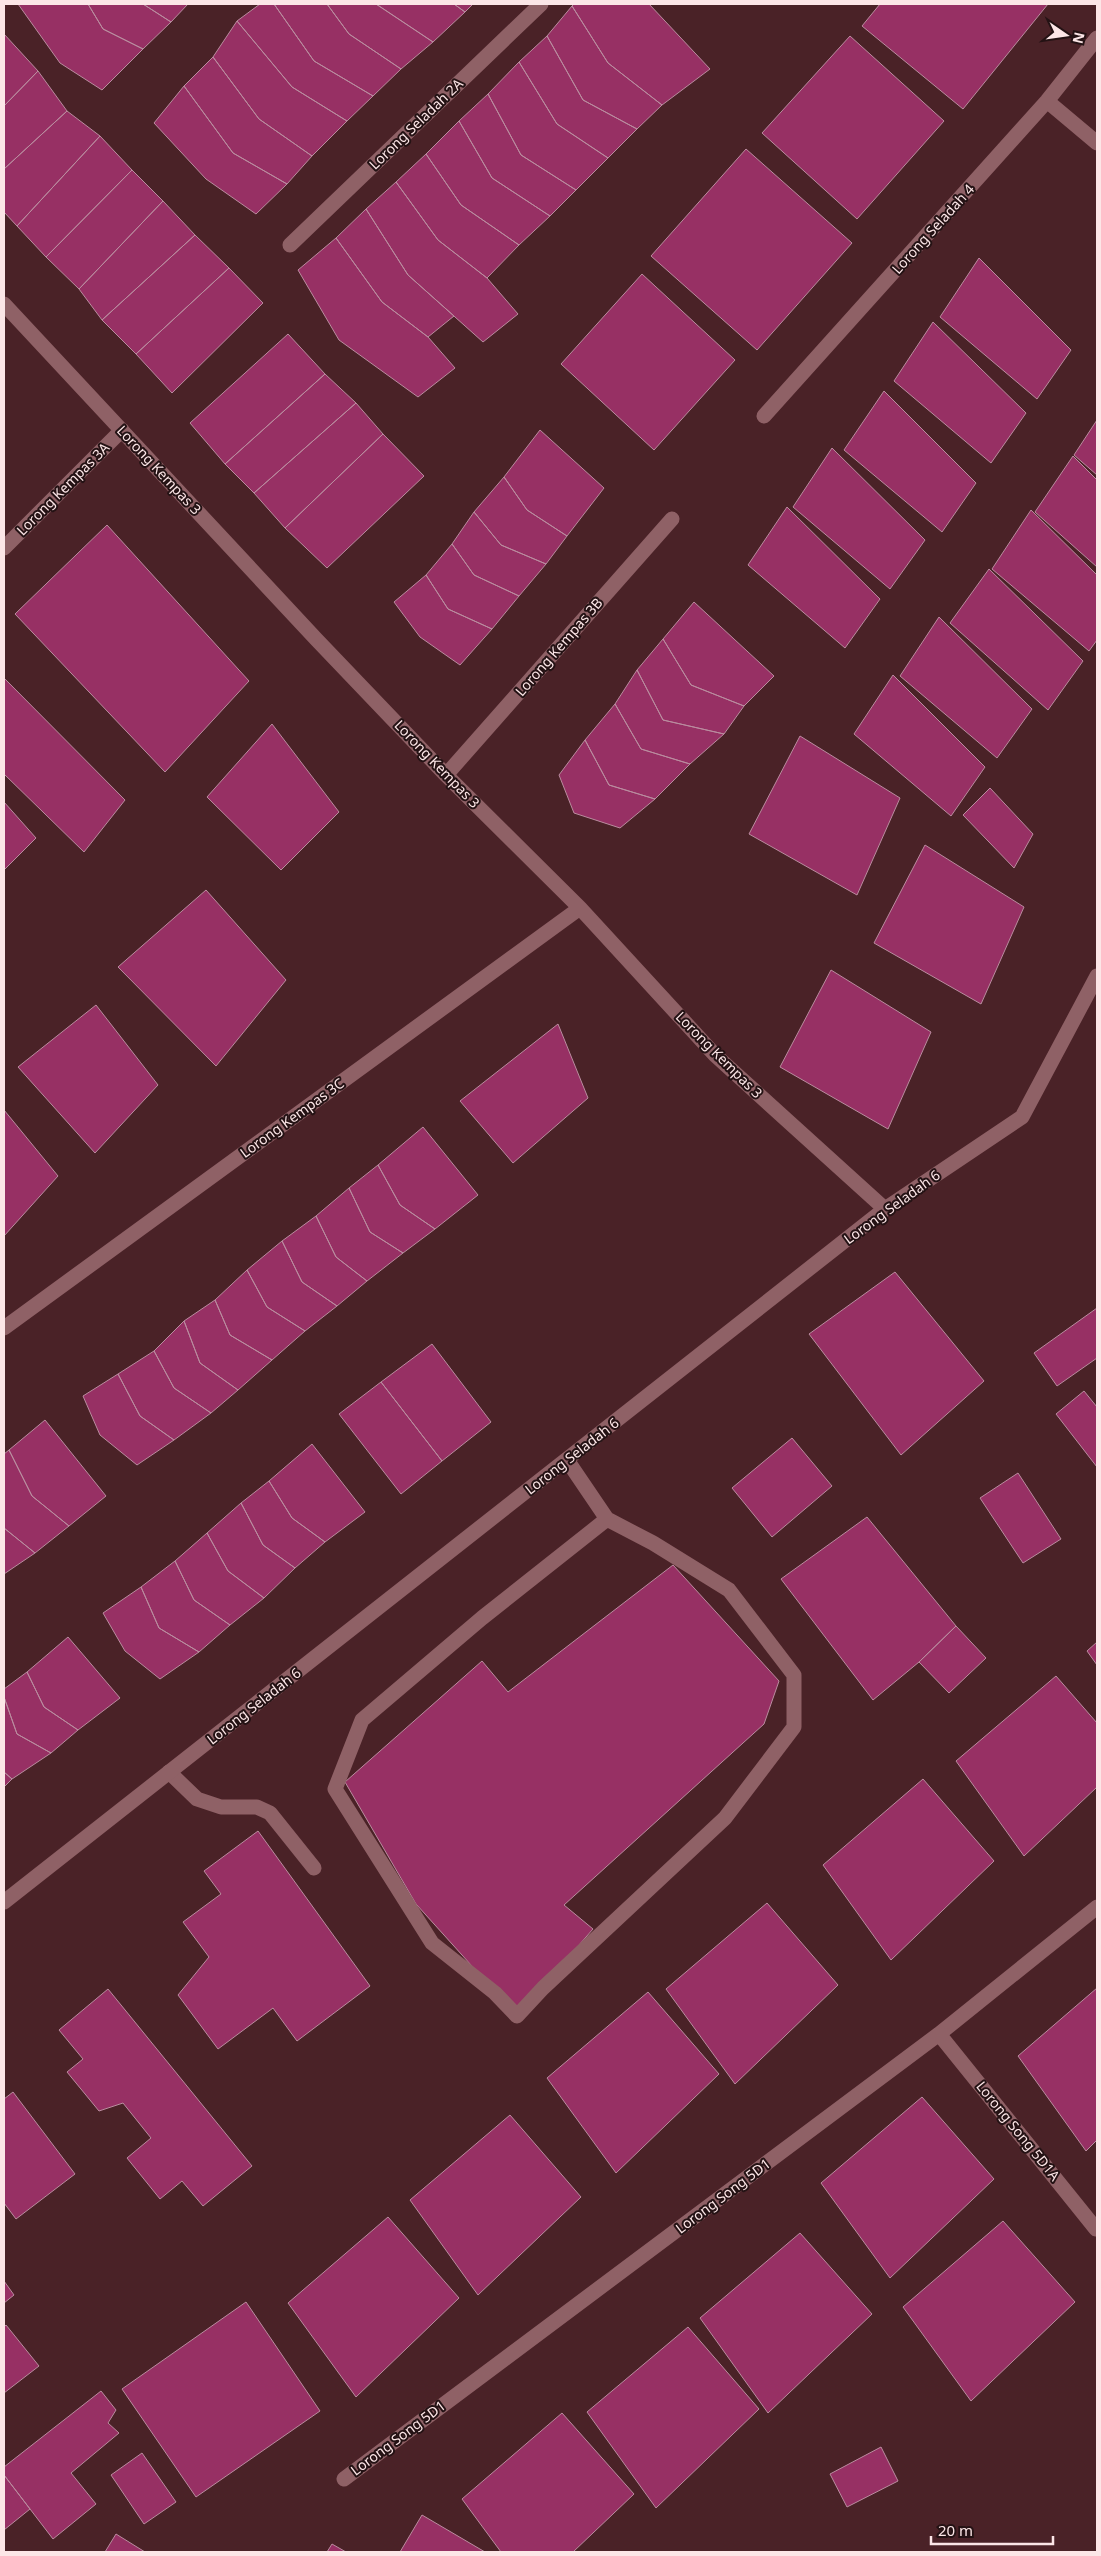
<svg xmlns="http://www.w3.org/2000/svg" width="1101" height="2556" font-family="'Noto Sans',sans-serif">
  <rect width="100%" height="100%" fill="#4a2227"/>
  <path fill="#973064" stroke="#ba8c9f" d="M18,4H88L103,29L143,49L102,90L60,63Z
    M88,4H143L171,22L143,49L103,29Z
    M143,4H188L171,22Z
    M260,4H274L314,61L373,96L347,121L292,87L237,21Z
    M274,4H327L349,34L401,69L373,96L314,61Z
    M327,4H376L433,42L401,69L349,34Z
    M376,4H454L465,12L433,42Z
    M454,4H473L465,12Z
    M574,4H649L710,69L662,105L608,63L572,6Z
    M880,4H1048L963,109L862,26Z
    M572,6L608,63L662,105L637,129L583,100L547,36Z
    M237,21L292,87L347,121L312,156L259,119L213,57Z
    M4,34L38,71L4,106Z
    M547,36L583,100L637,129L608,158L557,124L519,62Z
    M850,36L944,121L857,219L762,133Z
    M213,57L259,119L312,156L287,184L233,153L184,86Z
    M519,62L557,124L608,158L576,190L521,155L488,94Z
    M38,71L67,111L4,169V106Z
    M184,86L233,153L287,184L256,214L206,179L154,123Z
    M488,94L521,155L576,190L550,216L492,178L459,121Z
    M67,111L100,136L17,226L4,212V169Z
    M459,121L492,178L550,216L519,245L461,205L426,154Z
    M100,136L132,170L46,257L17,226Z
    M746,149L852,243L757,350L651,256Z
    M426,154L461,205L519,245L487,278L438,240L396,182Z
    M132,170L163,201L79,289L46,257Z
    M396,182L438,240L487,278L518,314L483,342L408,275L366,209Z
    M163,201L195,235L102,320L79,289Z
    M366,209L408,275L454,316L428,337L382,302L336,238Z
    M195,235L229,268L136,354L102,320Z
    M336,238L382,302L428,337L455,368L418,397L339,340L298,270Z
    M979,258L1071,350L1037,399L940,317Z
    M229,268L263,303L172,393L136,354Z
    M642,274L735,360L654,450L561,364Z
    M933,322L1026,413L991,463L894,381Z
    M288,334L325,374L225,464L190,423Z
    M325,374L356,403L254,493L225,464Z
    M884,391L976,483L942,532L844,450Z
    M356,403L383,434L285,528L254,493Z
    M1097,420V475L1074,455Z
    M540,430L604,488L567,536L527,510L504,477Z
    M383,434L424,476L327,568L285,528Z
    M832,448L925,540L890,589L793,507Z
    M1073,456L1097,480V567L1035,512Z
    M504,477L527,510L567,536L546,564L501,545L474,512Z
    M787,507L880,599L845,648L748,565Z
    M1031,510L1097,575V640L1089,651L992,569Z
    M474,512L501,545L546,564L519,596L474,575L452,544Z
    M107,525L249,681L165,772L15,614Z
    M452,544L474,575L519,596L492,629L448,609L426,575Z
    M989,569L1083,661L1048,710L950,623Z
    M426,575L448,609L492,629L460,665L420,637L394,602Z
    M694,602L774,676L744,706L691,685L663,639Z
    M939,617L1032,709L997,758L900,676Z
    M663,639L691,685L744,706L724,734L663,720L637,670Z
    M637,670L663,720L724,734L690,764L641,749L615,704Z
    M893,675L985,767L951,816L854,734Z
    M4,678L125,800L84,852L4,774Z
    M615,704L641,749L690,764L655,799L609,785L585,740Z
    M272,724L339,812L281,870L207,797Z
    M800,736L900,798L857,895L749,834Z
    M585,740L609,785L655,799L620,828L574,813L559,775Z
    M990,788L1033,834L1014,868L963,815Z
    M4,802L36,838L4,870Z
    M925,845L1024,907L981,1004L874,943Z
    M206,890L286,980L216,1066L118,967Z
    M831,970L931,1032L888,1129L780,1067Z
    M96,1005L158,1085L95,1153L18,1067Z
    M558,1024L588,1098L513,1163L460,1101Z
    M4,1110L58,1176L4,1236Z
    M423,1127L478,1195L435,1229L400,1205L378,1165Z
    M378,1165L400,1205L435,1229L403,1253L370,1232L349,1188Z
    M349,1188L370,1232L403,1253L367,1281L336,1257L316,1216Z
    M316,1216L336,1257L367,1281L337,1306L302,1282L282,1241Z
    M282,1241L302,1282L337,1306L305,1331L267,1307L247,1270Z
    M247,1270L267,1307L305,1331L272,1360L230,1335L215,1300Z
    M895,1272L984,1381L901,1455L809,1334Z
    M215,1300L230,1335L272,1360L238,1390L200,1363L184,1321Z
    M1097,1308V1358L1057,1386L1034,1353Z
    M184,1321L200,1363L238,1390L211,1413L174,1388L154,1351Z
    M432,1344L491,1422L442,1461L381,1382Z
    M154,1351L174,1388L211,1413L174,1440L140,1416L118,1374Z
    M118,1374L140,1416L174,1440L137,1465L100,1435L83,1396Z
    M381,1382L442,1461L401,1494L339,1414Z
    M1084,1391L1097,1407V1467L1056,1414Z
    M45,1420L106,1496L69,1526L32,1496L9,1450Z
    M792,1438L832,1486L772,1537L732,1488Z
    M312,1444L365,1512L325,1542L292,1518L269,1481Z
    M9,1450L32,1496L69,1526L35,1553L4,1528V1454Z
    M1018,1473L1061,1539L1023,1563L980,1498Z
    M269,1481L292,1518L325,1542L295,1568L263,1545L241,1503Z
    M241,1503L263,1545L295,1568L264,1598L228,1571L207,1533Z
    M867,1517L956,1626L919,1662L873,1700L781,1579Z
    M4,1528L35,1553L4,1574Z
    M207,1533L228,1571L264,1598L230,1625L194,1600L175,1561Z
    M175,1561L194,1600L230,1625L199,1652L159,1628L141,1587Z
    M673,1565L779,1681L764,1724L564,1905L593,1929L517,2016L416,1904L345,1782L482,1661L508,1692Z
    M141,1587L159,1628L199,1652L160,1679L125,1651L103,1613Z
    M956,1626L986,1658L949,1693L919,1662Z
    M68,1637L120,1698L78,1730L44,1707L27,1672Z
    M1097,1642V1665L1087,1651Z
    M27,1672L44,1707L78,1730L51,1753L17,1734L4,1697V1689Z
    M1056,1676L1097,1723V1787L1024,1856L956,1761Z
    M4,1697L17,1734L51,1753L12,1779L4,1772Z
    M4,1772L12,1779L4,1787Z
    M923,1779L994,1861L891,1960L823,1865Z
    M258,1831L370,1986L297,2041L273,2008L218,2049L178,1995L209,1957L183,1922L221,1894L204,1871Z
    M767,1903L838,1985L735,2084L666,1989Z
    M1097,1988V2140L1086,2151L1018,2056Z
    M108,1989L252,2166L203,2206L182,2181L160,2199L127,2158L151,2138L123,2103L99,2111L67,2072L83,2059L59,2030Z
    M648,1992L719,2074L616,2173L547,2078Z
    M13,2092L75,2174L16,2219L4,2203V2099Z
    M922,2097L994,2179L890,2278L821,2183Z
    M510,2115L581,2197L478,2295L410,2200Z
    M388,2217L459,2298L356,2397L288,2303Z
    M1003,2221L1075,2302L971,2401L903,2307Z
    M800,2233L872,2314L768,2413L700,2318Z
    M4,2281L14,2295L4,2303Z
    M246,2302L320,2411L196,2497L122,2389Z
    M6,2325L39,2366L4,2393V2327Z
    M688,2327L759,2409L656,2508L587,2412Z
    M101,2391L116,2410L108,2423L119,2433L71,2473L96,2504L53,2539L4,2475V2467Z
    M562,2413L634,2494L573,2552H501L462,2499Z
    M881,2447L898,2481L847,2507L830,2474Z
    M142,2453L176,2502L144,2524L111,2475Z
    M4,2475L30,2509L4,2530Z
    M422,2515L485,2552H400Z
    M116,2534L145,2552H105Z
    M332,2544L346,2552H327Z"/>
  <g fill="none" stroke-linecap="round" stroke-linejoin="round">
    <path stroke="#8f6166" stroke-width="15" d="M567,1460L607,1519L653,1543L729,1590L794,1675V1727L725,1818L543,1988L517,2016L495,1993L432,1943L335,1789L362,1720L482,1618L607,1519
      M169,1772L197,1799L221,1807H257L270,1813L314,1868"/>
    <path stroke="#8f6166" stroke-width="15" d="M1047,101L1097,143
      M290,245L541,4
      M4,304L316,639L446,775L580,908L715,1055L885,1209
      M764,416L1047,101L1097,38
      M4,548L122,430
      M446,775L672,519
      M4,1328L580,908
      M4,1902L885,1209L1022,1117L1097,976
      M939,2034L1096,2229
      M344,2479L939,2034L1097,1907"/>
  </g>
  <g text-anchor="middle" stroke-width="4" stroke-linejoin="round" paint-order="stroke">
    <g font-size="14" fill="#fce6e7" stroke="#241214">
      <text transform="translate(416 124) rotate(-44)" y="5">Lorong Seladah 2A</text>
      <text transform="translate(933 229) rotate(-48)" y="5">Lorong Seladah 4</text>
      <text transform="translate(159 470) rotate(47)" y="5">Lorong Kempas 3</text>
      <text transform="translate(63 489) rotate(-45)" y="5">Lorong Kempas 3A</text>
      <text transform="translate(559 647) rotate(-49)" y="5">Lorong Kempas 3B</text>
      <text transform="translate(437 764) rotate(46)" y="5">Lorong Kempas 3</text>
      <text transform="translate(719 1055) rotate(45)" y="5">Lorong Kempas 3</text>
      <text transform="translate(292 1118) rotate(-36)" y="5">Lorong Kempas 3C</text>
      <text transform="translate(892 1207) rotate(-36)" y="5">Lorong Seladah 6</text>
      <text transform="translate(572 1456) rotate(-38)" y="5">Lorong Seladah 6</text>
      <text transform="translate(254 1706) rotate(-38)" y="5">Lorong Seladah 6</text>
      <text transform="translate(1018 2131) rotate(51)" y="5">Lorong Song 5D1A</text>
      <text transform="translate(723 2196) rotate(-37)" y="5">Lorong Song 5D1</text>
      <text transform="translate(398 2438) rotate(-37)" y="5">Lorong Song 5D1</text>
    </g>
  </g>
  <rect width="1101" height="2556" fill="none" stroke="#fce6e7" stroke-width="10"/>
  <g transform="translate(1066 35) rotate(103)" stroke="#241214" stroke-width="4" paint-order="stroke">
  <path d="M0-4L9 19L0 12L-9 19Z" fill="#fce6e7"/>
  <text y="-8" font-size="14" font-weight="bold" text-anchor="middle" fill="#fce6e7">N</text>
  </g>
  <path d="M931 2536v8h122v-8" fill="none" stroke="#fce6e7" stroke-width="2.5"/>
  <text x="938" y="2536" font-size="15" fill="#fce6e7" stroke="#241214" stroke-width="4" paint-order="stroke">20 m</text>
</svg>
